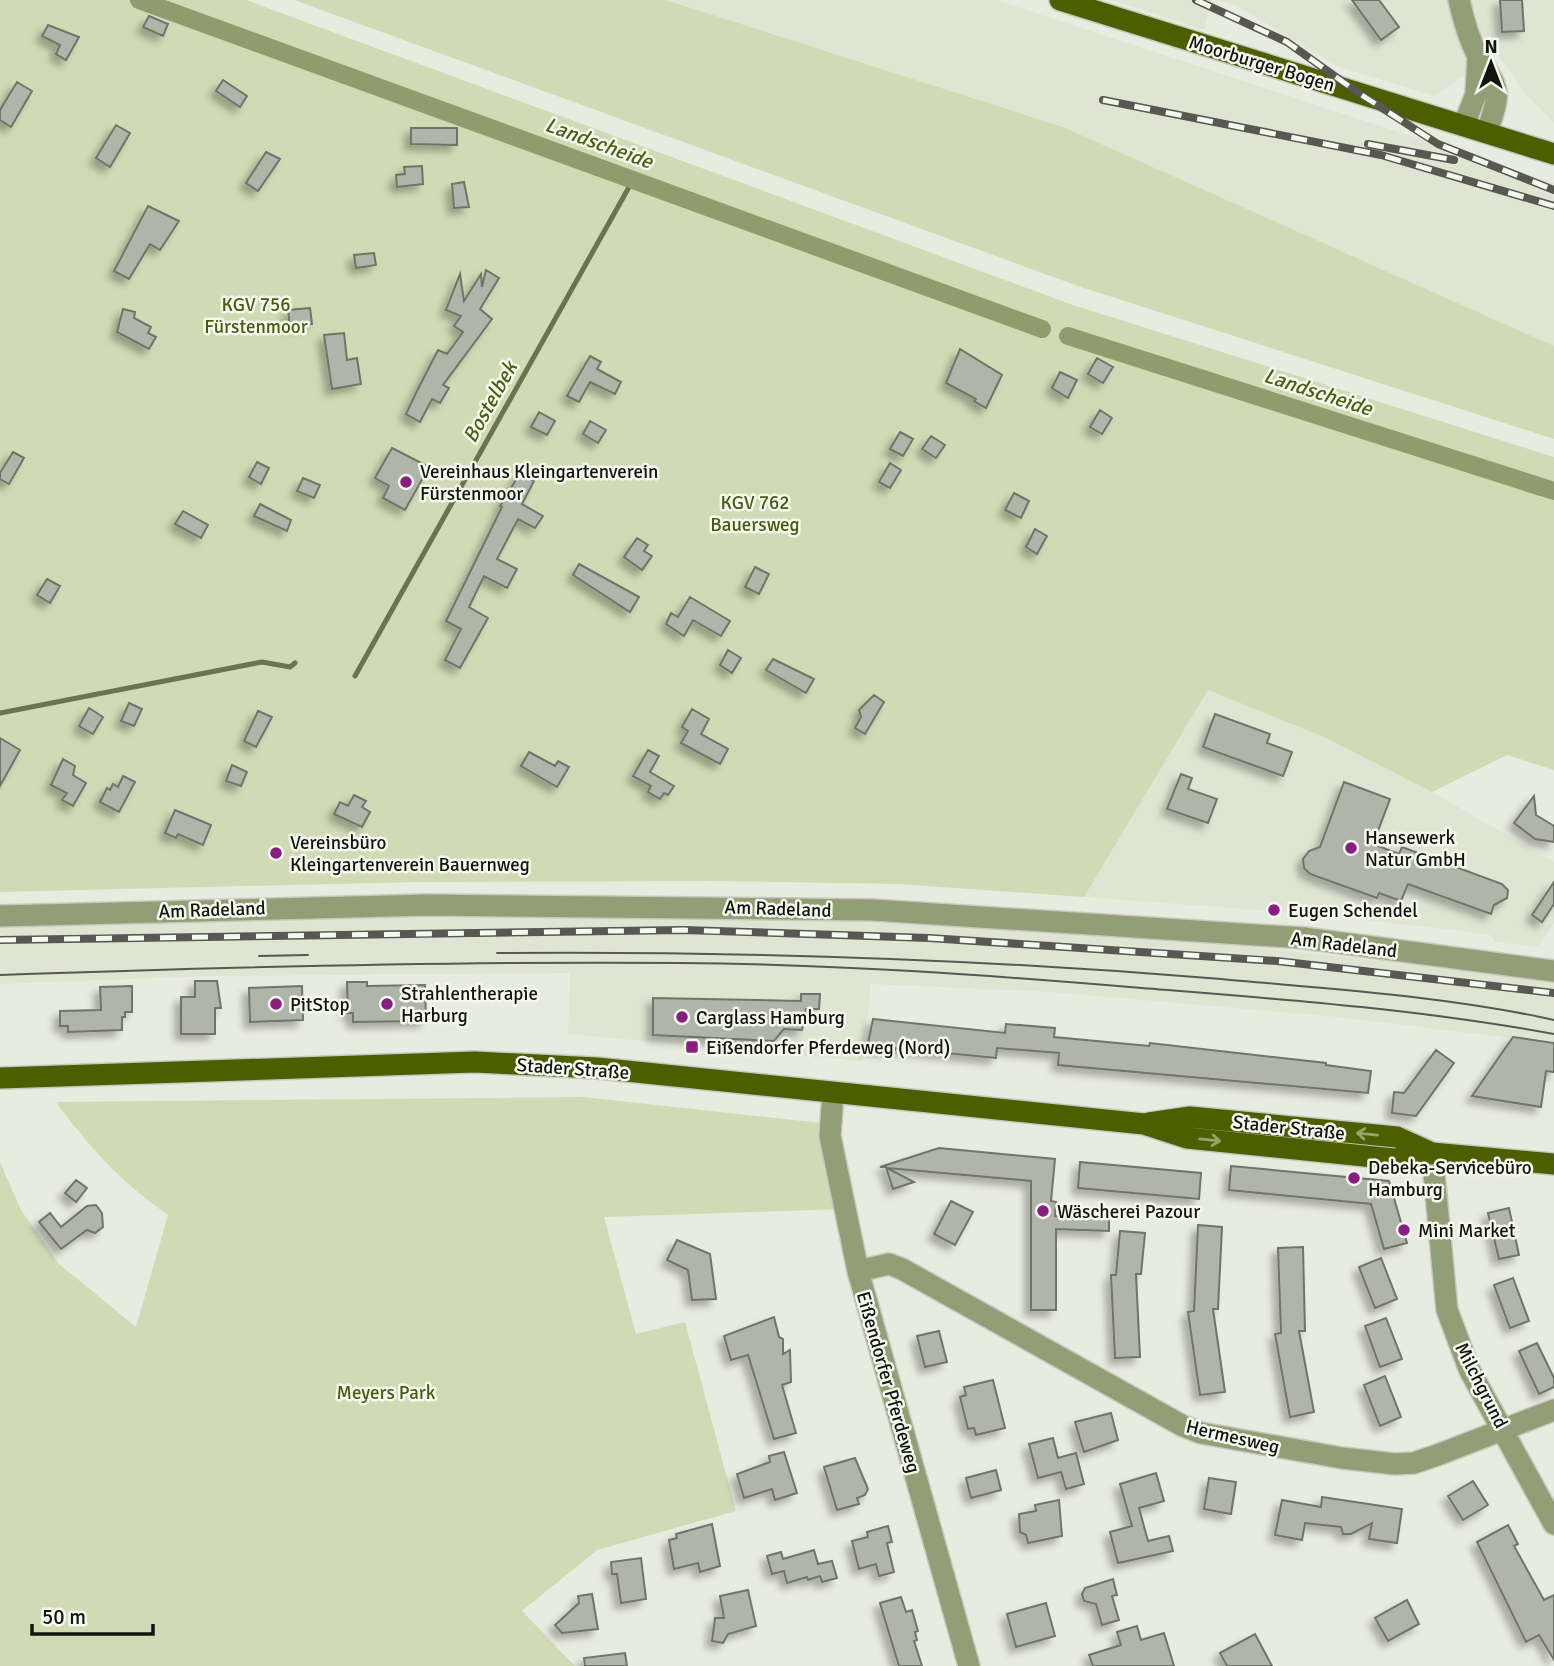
<svg xmlns="http://www.w3.org/2000/svg" width="1554" height="1666" font-family="Signika,sans-serif">
  <defs>
    <filter id="shadow"><feDropShadow dx="-6" dy="6" stdDeviation="3.5" flood-color="#0004"/></filter>
  </defs>
  <rect width="100%" height="100%" fill="#e8ebe0"/>
  <path fill="#dfe5d2" d="M666,0H996L1554,183V346L1063,127Z
    M1112,0H1212L1204,30Z
    M1217,0H1554V123L1527,96L1497,53L1435,96L1339,67L1237,6Z
    M1208,690L1326,738L1432,792L1554,862V923L1538,947L1495,942L1490,935L1464,931L1287,912L1084,897Z
    M701,914L1120,934L1554,978V1043L1328,1016L1051,992L871,984L862,1061L568,1034L570,973L212,976L0,984V926L279,916Z"/>
  <path fill="#d0dbb5" d="M0,0H141L626,175L1046,321L146,0H246L1070,304L1554,457V482L1163,363L1159,371L1554,496V770L1507,755L1432,792L1326,738L1208,690L1084,897L898,884L713,881L417,882L0,892Z
    M294,0H666L1063,127L1554,346V439L1078,286Z
    M583,1097L830,1124L844,1209L604,1217L636,1334L685,1322L736,1511L597,1550L522,1611L575,1666H0V1162L21,1210L59,1264L136,1327L168,1215C123,1184 88,1146 56,1102Z"/>
  <g fill="none" stroke-linecap="round" stroke-linejoin="round">
    <path stroke="#6a7352" stroke-width="5" d="M355,676L633,180
      M0,713L262,662L290,667L295,663"/>
    <path stroke="#8f9c6e" stroke-width="18" d="M139,0L1042,329
      M1068,336L1554,491"/>
  </g>
  <path fill="#b0b4a9" stroke="#707469" stroke-width="2" filter="url(#shadow)" d="M1352,0H1379L1399,27L1381,40Z
    M1500,0H1522L1524,31L1502,32Z
    M149,16L168,24L163,36L143,27Z
    M48,25L79,37L66,60L56,54L60,45L42,36Z
    M223,80L247,96L240,107L216,91Z
    M17,82L32,91L11,127L0,120V110Z
    M116,125L130,133L110,167L96,158Z
    M411,128H457V145L411,144Z
    M266,152L280,159L258,191L246,183Z
    M422,166L423,184L397,187L396,175L405,174L404,167Z
    M464,182L469,207L454,208L452,184Z
    M148,206L179,221L160,250L150,244L129,279L114,271Z
    M374,253L376,265L356,268L354,255Z
    M486,270L499,278L480,309L492,319L443,385L449,388L440,403L432,399L420,422L406,414L417,391L438,350L447,354L463,332L454,326L461,316L446,310L460,274L464,301L481,274L482,287Z
    M310,308L312,324L290,326L288,310Z
    M123,309L135,312L134,318L151,327L148,333L156,337L149,349L117,332Z
    M344,333L347,360L357,358L361,384L332,389L324,335Z
    M960,349L1002,375L986,408L974,401L976,399L946,383Z
    M590,356L601,362L597,369L621,382L615,394L590,382L579,402L567,396Z
    M1097,358L1113,367L1103,383L1088,374Z
    M1060,372L1077,380L1068,398L1052,388Z
    M1100,410L1112,418L1102,434L1090,427Z
    M539,412L555,421L547,435L531,427Z
    M590,421L606,430L598,443L583,434Z
    M900,432L913,439L903,456L890,449Z
    M931,436L945,445L936,458L922,449Z
    M392,448L429,467L405,510L383,498L389,486L375,478Z
    M13,452L24,458L9,484L0,479V473Z
    M257,462L269,468L261,484L249,477Z
    M890,463L901,470L890,488L879,482Z
    M520,473L534,481L522,504L543,516L535,528L518,519L497,559L517,569L507,588L484,576L469,607L488,618L460,668L445,660L461,629L446,621L502,507L500,506Z
    M303,478L320,485L314,498L297,491Z
    M1014,493L1029,501L1021,518L1005,510Z
    M260,504L291,520L287,531L254,516Z
    M183,511L208,525L201,538L175,524Z
    M1035,529L1047,536L1037,554L1026,547Z
    M637,538L648,545L644,551L652,556L642,570L624,557Z
    M579,564L639,597L630,612L573,575Z
    M755,567L769,574L759,594L745,587Z
    M47,579L60,586L50,603L37,595Z
    M690,597L730,621L721,636L693,620L684,636L666,624L671,613L678,617Z
    M728,650L741,658L732,673L720,665Z
    M773,659L814,679L806,693L766,670Z
    M874,695L884,702L865,734L855,728L861,717L859,710Z
    M129,703L142,709L134,726L121,721Z
    M89,708L103,717L93,734L79,726Z
    M692,709L709,719L701,734L728,749L720,764L681,743L688,731L682,727Z
    M258,711L272,717L256,747L244,741Z
    M1215,714L1270,734L1267,743L1292,752L1283,776L1203,747Z
    M0,738L20,750L0,786Z
    M648,750L659,756L650,772L674,786L668,795L664,793L660,799L648,792L651,786L633,776Z
    M529,752L555,766L558,761L569,767L557,787L521,766Z
    M63,759L75,766L73,775L86,783L73,806L62,800L67,793L51,785Z
    M232,765L247,772L241,786L226,781Z
    M1181,774L1192,778L1188,789L1217,799L1208,823L1167,809Z
    M123,776L135,782L119,812L100,802L107,788L110,790L113,784L118,787Z
    M1344,782L1390,799L1373,844L1399,854L1402,847L1502,884L1508,890L1507,898L1494,905L1491,914L1408,884L1401,901L1379,893L1377,898L1310,874L1304,868L1303,859L1309,851L1320,847Z
    M354,795L366,801L362,807L370,812L362,827L334,814L340,802L348,806Z
    M1534,796L1536,815L1554,826V842L1535,839L1514,823Z
    M175,810L211,825L203,845L178,834L176,838L165,833Z
    M1554,882V904L1542,922L1532,915Z
    M195,981H217L221,1008H215V1034H181V997H195Z
    M347,982H367V986L425,985L426,1021L353,1022V1013H348Z
    M132,986V1012H125V1017H122V1030L68,1032V1026H60V1011L101,1010L100,987Z
    M302,986L303,1020L250,1022L249,988Z
    M801,994H820L819,1009H806L802,1030L784,1029L774,1041L653,1035V998L801,1001Z
    M873,1019L1005,1033L1006,1024L1055,1028L1054,1037L1149,1046L1150,1043L1326,1063V1065L1371,1071L1368,1093L1058,1065L1059,1053L997,1048L996,1058L895,1048V1050L867,1048Z
    M1513,1037L1554,1043V1072L1546,1071L1541,1107L1472,1096Z
    M1436,1050L1454,1063L1416,1116L1392,1113L1394,1092L1404,1093Z
    M939,1148L1055,1159L1051,1201L1056,1202L1055,1216L1109,1218V1231L1056,1229V1310H1031V1181L887,1168L914,1182L893,1189L886,1167H880Z
    M1080,1162L1201,1173L1199,1199L1078,1188Z
    M1231,1166L1389,1181L1407,1243L1384,1249L1371,1204L1229,1190Z
    M76,1180L87,1188L76,1202L65,1193Z
    M951,1201L973,1212L955,1245L934,1234Z
    M96,1205L102,1213L103,1227L95,1233L87,1230L61,1249L39,1222L50,1213L61,1227L87,1206Z
    M1509,1208L1519,1255L1499,1259L1488,1213Z
    M1198,1225L1222,1227L1218,1309H1213L1225,1392L1200,1395L1188,1312L1194,1311Z
    M1120,1231L1145,1233L1141,1274H1136L1140,1357L1115,1358L1111,1275H1116Z
    M677,1240L710,1254L716,1299L692,1300L688,1270L667,1260Z
    M1303,1247L1305,1331H1299L1314,1412L1290,1417L1275,1334L1281,1333L1278,1248Z
    M1381,1258L1397,1299L1375,1308L1359,1267Z
    M1513,1278L1529,1321L1510,1328L1494,1285Z
    M774,1317L779,1337L783,1339V1354L790,1350L791,1382L782,1385L796,1433L774,1439L748,1355L731,1360L724,1336Z
    M1386,1318L1402,1359L1380,1367L1365,1326Z
    M939,1331L947,1362L925,1367L917,1336Z
    M1537,1343L1554,1378V1387L1539,1394L1519,1351Z
    M1385,1376L1401,1417L1380,1426L1364,1385Z
    M993,1380L1005,1428L976,1435L974,1428L968,1429L960,1397L966,1395L964,1387Z
    M1111,1413L1118,1440L1084,1452L1075,1422Z
    M1053,1438L1058,1458L1076,1453L1084,1484L1066,1489L1061,1472L1038,1478L1029,1444Z
    M784,1452L797,1493L775,1500L772,1489L744,1498L737,1474L770,1462L769,1456Z
    M855,1458L868,1489L865,1495L857,1498L859,1504L837,1510L824,1467Z
    M996,1470L1001,1490L971,1498L966,1478Z
    M1156,1473L1164,1501L1139,1508L1148,1541L1169,1536L1173,1551L1118,1563L1110,1532L1132,1526L1120,1484Z
    M1209,1478L1236,1482L1231,1514L1204,1509Z
    M1473,1481L1488,1505L1463,1520L1448,1496Z
    M1322,1497L1402,1509L1397,1543L1369,1539L1372,1523L1351,1534H1343L1341,1527L1305,1523L1302,1540L1275,1535L1282,1500L1321,1507Z
    M1059,1500L1062,1536L1028,1543L1026,1535L1020,1532L1019,1514L1036,1511L1035,1505Z
    M712,1524L720,1566L700,1572L698,1563L674,1569L669,1540L677,1538L676,1534Z
    M1508,1525L1518,1544L1514,1546L1544,1600L1554,1595V1660L1539,1635L1526,1642L1477,1542Z
    M888,1526L892,1542L887,1543L894,1572L879,1576L876,1564L859,1569L852,1541L868,1537L867,1532Z
    M814,1550L818,1564L832,1561L837,1578L822,1582L820,1576L808,1580L807,1577L787,1583L784,1571L772,1574L767,1556L781,1552L783,1559Z
    M641,1558L646,1599L621,1603L617,1574H612L611,1562Z
    M1113,1579L1117,1595L1112,1596L1119,1620L1102,1625L1096,1604L1084,1601L1082,1594L1085,1588Z
    M748,1590L756,1626L728,1634L723,1643L712,1641L715,1618H724L720,1596Z
    M592,1594L598,1629L562,1633L555,1625L579,1603L578,1596Z
    M901,1597L906,1612L912,1610L918,1631L915,1632L917,1640L914,1641L922,1666H899L885,1620L880,1603Z
    M1407,1600L1419,1624L1388,1641L1375,1618Z
    M1046,1603L1055,1636L1016,1647L1007,1614Z
    M1137,1626L1141,1640L1164,1633L1174,1666H1093L1089,1655L1121,1645L1117,1632Z
    M1255,1634L1272,1666H1227L1220,1653Z
    M625,1653L627,1666H585L584,1658Z"/>
  <g fill="none" stroke-linecap="round" stroke-linejoin="round">
    <g stroke="#c6c9bf" stroke-width="24">
      <path id="minor" d="M1459,0C1463,18 1468,37 1477,54C1498,91 1503,87 1487,131
        M1464,125L1476,94L1478,55
        M0,916L428,905L873,910L1304,938L1554,971
        M833,1094L830,1136L858,1271L969,1666
        M1432,1153L1447,1310L1470,1371L1554,1524
        M858,1271L889,1264L902,1269L1183,1426L1201,1433L1342,1458L1395,1464L1414,1463L1440,1454L1554,1410"/>
    </g>
    <g stroke="#c6c9bf" stroke-width="24">
      <path id="major" d="M1060,0L1554,154
        M0,1078L475,1062L597,1068L1144,1124L1187,1138L1394,1159L1432,1153L1554,1164
        M1149,1123L1190,1117L1397,1137L1432,1153"/>
    </g>
    <use href="#minor" stroke="#929e76" stroke-width="21"/>
    <use href="#major" stroke="#4d5e01" stroke-width="21"/>
    <path stroke="#565851" stroke-width="2" d="M497,953C738,951 980,959 1221,979C1329,989 1448,996 1554,1020
      M259,956L308,955
      M0,975C227,967 454,961 681,963C835,964 988,975 1142,988C1280,999 1418,1009 1554,1034"/>
    <g stroke="#565851" stroke-width="8">
      <path id="rail" d="M1196,0L1287,42L1357,92L1438,144L1554,190
        M1103,100L1381,155L1554,206
        M1368,144L1454,160
        M0,940L684,930L929,938L1277,961L1554,993"/>
    </g>
    <use href="#rail" stroke="#f5f9ed" stroke-width="5" stroke-dasharray="16" stroke-linecap="butt"/>
  </g>
  <defs><path id="oneway-shaft" d="M-6 0H5M1.5-3L5.5 0L1.5 3" fill="none" stroke-width="1.6" stroke-linecap="round" stroke-linejoin="round" transform="scale(1.75)"/></defs>
  <g stroke="#99a46b">
    <use href="#oneway-shaft" transform="translate(1367 1134) rotate(-174)"/>
    <use href="#oneway-shaft" transform="translate(1210 1140) rotate(6)"/>
  </g>
  <g fill="#891d82" stroke="#f5f9ed" stroke-width="2.5">
    <circle cx="406" cy="482" r="7"/>
    <circle cx="1351" cy="848" r="7"/>
    <circle cx="276" cy="853" r="7"/>
    <circle cx="1274" cy="910" r="7"/>
    <circle cx="276" cy="1004" r="7"/>
    <circle cx="387" cy="1004" r="7"/>
    <circle cx="682" cy="1017" r="7"/>
    <rect x="685" y="1040" width="14" height="14" rx="3.5"/>
    <circle cx="1354" cy="1178" r="7"/>
    <circle cx="1043" cy="1211" r="7"/>
    <circle cx="1404" cy="1230" r="7"/>
  </g>
  <g text-anchor="middle" stroke-width="5" stroke-linejoin="round" paint-order="stroke">
    <g font-size="19" fill="#131410" stroke="#f5f9ed">
      <text transform="translate(1262 63) rotate(17)" y="7">Moorburger Bogen</text>
      <text transform="translate(778 908) rotate(2)" y="7">Am Radeland</text>
      <text transform="translate(212 909) rotate(-2)" y="7">Am Radeland</text>
      <text transform="translate(1344 944) rotate(7)" y="7">Am Radeland</text>
      <text transform="translate(573 1068) rotate(4)" y="7">Stader Straße</text>
      <text transform="translate(1289 1127) rotate(6)" y="7">Stader Straße</text>
      <text transform="translate(889 1382) rotate(74)" y="7">Eißendorfer Pferdeweg</text>
      <text transform="translate(1482 1385) rotate(63)" y="7">Milchgrund</text>
      <text transform="translate(1233 1436) rotate(13)" y="7">Hermesweg</text>
    </g>
    <g font-size="19" fill="#4a590f" stroke="#f5f9ed">
      <text x="256" y="311">KGV 756<tspan x="256" dy="22">Fürstenmoor</tspan></text>
      <text x="755" y="509">KGV 762<tspan x="755" dy="22">Bauersweg</tspan></text>
      <text x="386" y="1399">Meyers Park</text>
    </g>
    <g font-size="19" fill="#131410" stroke="#f5f9ed" text-anchor="start">
      <text x="420" y="478">Vereinhaus Kleingartenverein<tspan x="420" dy="22">Fürstenmoor</tspan></text>
      <text x="1365" y="844">Hansewerk<tspan x="1365" dy="22">Natur GmbH</tspan></text>
      <text x="290" y="849">Vereinsbüro<tspan x="290" dy="22">Kleingartenverein Bauernweg</tspan></text>
      <text x="1288" y="917">Eugen Schendel</text>
      <text x="401" y="1000">Strahlentherapie<tspan x="401" dy="22">Harburg</tspan></text>
      <text x="290" y="1011">PitStop</text>
      <text x="696" y="1024">Carglass Hamburg</text>
      <text x="706" y="1054">Eißendorfer Pferdeweg (Nord)</text>
      <text x="1368" y="1174">Debeka-Servicebüro<tspan x="1368" dy="22">Hamburg</tspan></text>
      <text x="1057" y="1218">Wäscherei Pazour</text>
      <text x="1418" y="1237">Mini Market</text>
    </g>
    <g font-size="21" font-style="italic" fill="#4e5e15" stroke="#f5f9ed">
      <text transform="translate(599 143) rotate(20)" y="7">Landscheide</text>
      <text transform="translate(1318 392) rotate(18)" y="7">Landscheide</text>
      <text transform="translate(490 402) rotate(-61)" y="7">Bostelbek</text>
    </g>
  </g>
  <g transform="translate(1491 63)" stroke="#f5f9ed" stroke-width="5" paint-order="stroke">
  <path d="M0-5L12 26L0 18L-12 26Z" fill="#131410"/>
  <text y="-10" font-size="19" font-weight="bold" text-anchor="middle" fill="#131410">N</text>
  </g>
  <path d="M32 1624v10h121v-10" fill="none" stroke="#131410" stroke-width="3.5"/>
  <text x="42" y="1624" font-size="21" fill="#131410" stroke="#f5f9ed" stroke-width="5" paint-order="stroke">50 m</text>
</svg>
